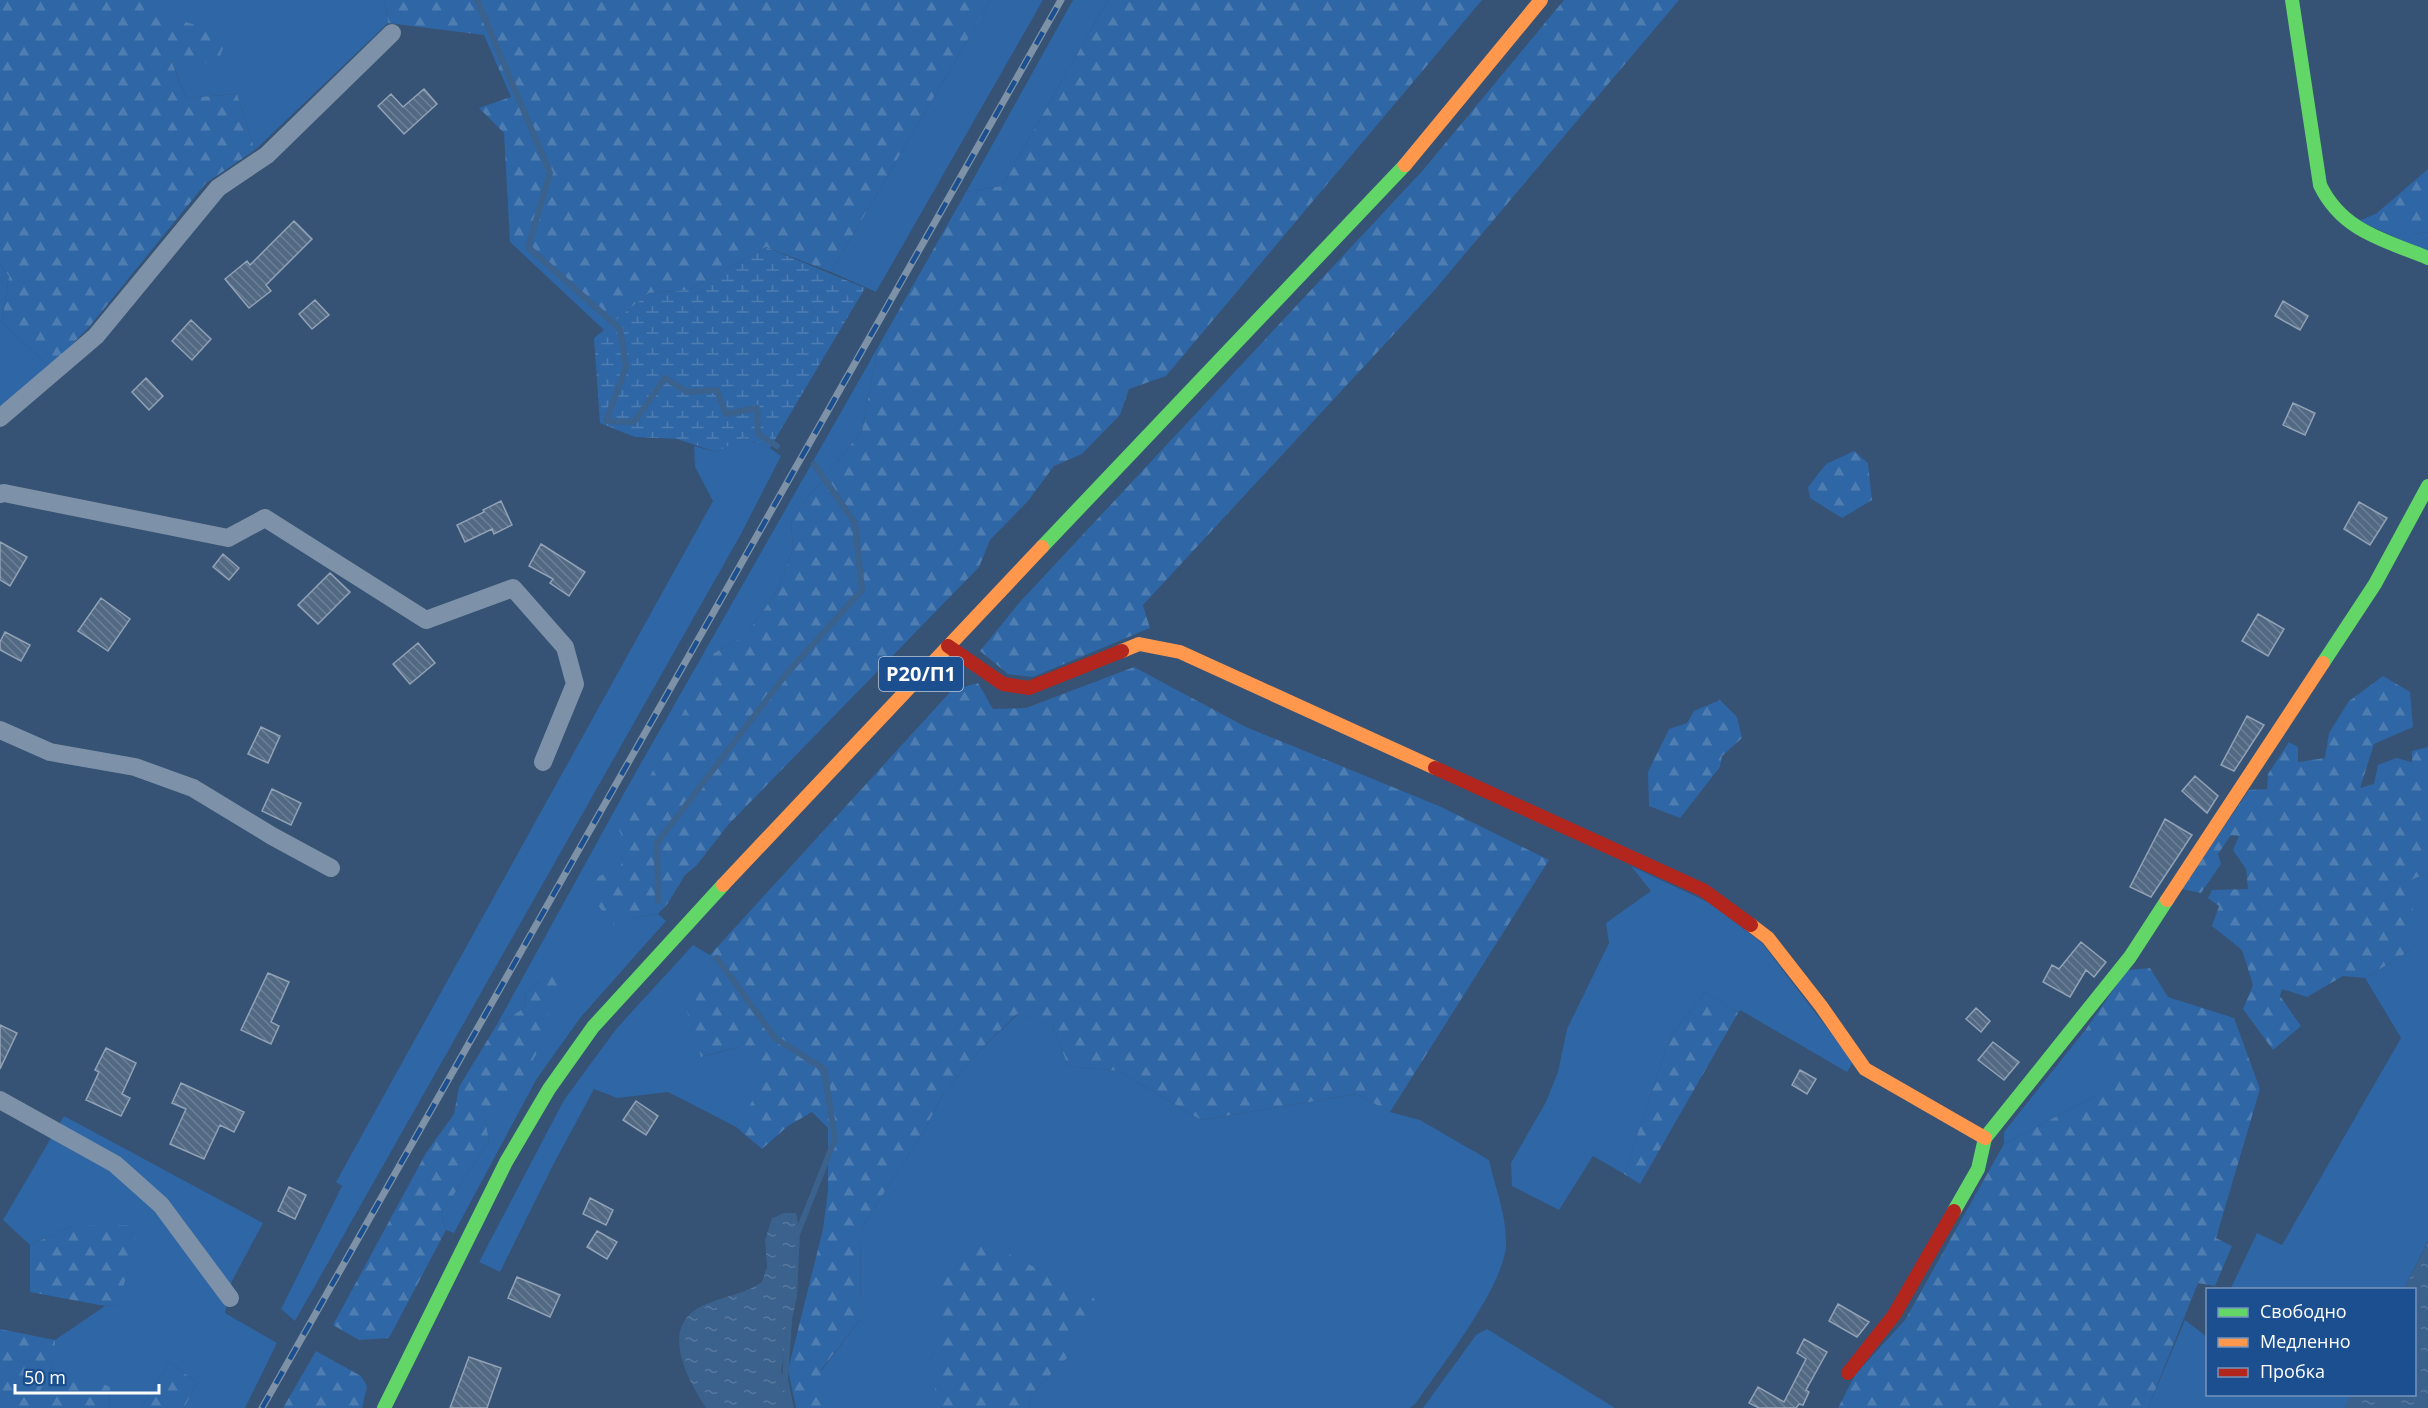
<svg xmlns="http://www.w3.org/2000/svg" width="2428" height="1408" font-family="'Open Sans',sans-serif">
  <defs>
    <pattern id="forest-firs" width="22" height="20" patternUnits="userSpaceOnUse" patternTransform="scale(1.5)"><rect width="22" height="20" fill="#2f66a5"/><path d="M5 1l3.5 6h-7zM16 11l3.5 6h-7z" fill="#4e7db2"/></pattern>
    <pattern id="wetland-marsh" width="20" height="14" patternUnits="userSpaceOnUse" patternTransform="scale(1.5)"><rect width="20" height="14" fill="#2f66a5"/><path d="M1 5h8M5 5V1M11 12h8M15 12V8" fill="none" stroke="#4e7db2"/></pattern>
    <pattern id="water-ripples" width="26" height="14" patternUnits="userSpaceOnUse" patternTransform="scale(1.5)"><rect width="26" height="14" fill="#3b618d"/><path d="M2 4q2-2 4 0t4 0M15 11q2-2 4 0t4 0" fill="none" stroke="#58799e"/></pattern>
    <pattern id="building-back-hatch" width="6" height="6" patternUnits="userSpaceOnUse" patternTransform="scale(1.5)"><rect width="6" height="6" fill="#526984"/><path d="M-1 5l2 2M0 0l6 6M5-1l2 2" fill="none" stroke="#6c8096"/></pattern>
  </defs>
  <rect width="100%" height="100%" fill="#365274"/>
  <path fill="#2f66a5" d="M155,0H385L388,23L255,150L237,94L186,98L172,61L226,35L156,13Z
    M991,0H1043L876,292L831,272Z
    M1073,0H1108L1002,186L966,192Z
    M2377,213L2380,220L2404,221L2413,234L2428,232V252L2359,221Z
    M0,264L9,276L2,322L50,367L0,410Z
    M878,347L862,431L791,519L793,549L777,591L746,635L714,653L640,800L647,806L602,911L601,927L611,930L610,911L615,906L631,918L658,914L666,921L580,1018L536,1080L454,1233L446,1230L441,1214L489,1141L485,1117L538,1021L540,981L526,992L524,1008L496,1026L628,786Z
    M744,438L770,448L781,456L741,534L295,1321L281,1309L342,1186L336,1182L713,501L695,467L694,446L716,452Z
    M1631,866L1710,903L1762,943L1853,1062L1847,1072L1740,1010L1738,1013L1705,992L1670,1037L1624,1174L1593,1156L1559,1210L1512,1186L1511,1163L1546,1102L1558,1072L1567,1029L1609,943L1606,923L1651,891Z
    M2428,873V1241L2404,1289L2230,1290L2257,1233L2282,1245L2401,1038L2365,978L2411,950L2402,901L2413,879Z
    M693,945L710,955L712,978L702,1057L738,1047L769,1076L736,1127L668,1092L617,1098L594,1089L552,1167L500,1272L479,1262L564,1100L617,1028Z
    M1018,1014L1052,1024L1068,1066L1119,1071L1201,1120L1357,1094L1390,1112L1420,1120L1489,1160C1495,1187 1507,1216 1506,1245C1504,1287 1441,1366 1416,1403L1410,1408H1030L1029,1397L1071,1354L935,1401L942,1408H821V1371L861,1318L860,1230L922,1134L944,1093L979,1051Z
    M2086,1029L2127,1063L2092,1098L2004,1144V1132Z
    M64,1116L263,1223L232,1281L225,1313L277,1343L245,1408H184L197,1383L170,1361L141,1408H109L110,1387L39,1393L55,1361V1340L105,1306L119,1305L73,1226L30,1245L3,1220Z
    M2185,1320L2207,1337L2208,1394L2351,1395L2345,1408H2148Z
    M1487,1329L1615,1408H1423L1476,1335Z"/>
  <path fill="url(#forest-firs)" d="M0,0H155L157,13L227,35L218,63L172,62L186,98L237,94L255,150L206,183L90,326L50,367L2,322L9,276L0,264Z
    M385,0H991L831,272L766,247L690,290L649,293L604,330L510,242L504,133L479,108L511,97L484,35L388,23Z
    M1108,0H1482L1166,376L1129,389L1120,415L1082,454L1054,466L1028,501L990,540L979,567L728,825L696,866L685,875L668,903L658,914L631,918L615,907L610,911L615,922L611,930L601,927L598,917L602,911L592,895L597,877L620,867L628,848L619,830L631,812L647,806L639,800L645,786L714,653L746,635L777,591L793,549L791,519L862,431L878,347L966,192L1002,186Z
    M1564,0H1679L1432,293L1143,605L1150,628L1033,677L1008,674L980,651L1019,603L1424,169Z
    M2428,169V232L2412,234L2404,221H2380L2377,213Z
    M1854,451L1868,463L1872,500L1842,518L1810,498L1808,487L1826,464Z
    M1134,667L1246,727L1439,806L1549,860L1390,1112L1357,1094L1201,1120L1119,1071L1068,1066L1052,1024L1017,1014L979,1051L944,1093L922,1134L860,1230L861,1318L821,1370V1408H796L788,1370L823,1229L828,1190V1128L812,1112L788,1126L762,1149L736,1127L768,1076L738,1047L701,1057L684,1002L711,978L710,955L952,690L978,683L993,709L1026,708Z
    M2383,676L2410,692L2413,727L2374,744L2360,788L2374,784L2378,765L2396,758L2412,762V751L2428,747V873L2413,879L2403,901L2413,905L2411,950L2365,978L2343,976L2307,997L2282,989L2280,996L2301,1026L2273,1050L2243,1009L2253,985L2242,950L2212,926L2219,906L2208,898L2212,890L2248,889L2246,869L2233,850L2239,836L2231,835L2218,854L2221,864L2201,893L2182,889L2249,790L2267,789L2268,774L2289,742L2298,747V762L2325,758L2329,733L2349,701Z
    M1720,700L1737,717L1742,738L1722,756L1720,767L1680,818L1649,806L1648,772L1669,729L1687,723L1694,711Z
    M554,966L565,973L561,994L547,1000L548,1015L538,1021L544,1041L506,1106L485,1118L489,1141L441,1214L446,1230L389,1338L359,1340L333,1325L426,1153L454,1114L459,1087L496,1026L524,1008L526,992L540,981L544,972Z
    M2150,968L2168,997L2234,1018L2260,1089L2216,1238L2232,1246L2215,1286L2198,1283L2148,1408H1838L1855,1375L1905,1320L2004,1144L2092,1098L2126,1063L2082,1049L2086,1029L2127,970Z
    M1705,992L1738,1013L1640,1184L1624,1174L1670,1037Z
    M128,1225L136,1236L119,1305L105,1306L30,1292V1245L73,1226Z
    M992,1245L1095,1299L1071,1354L1029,1397L1030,1408H942L935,1402L937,1283L955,1272L960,1250Z
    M0,1329L55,1340V1361L39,1393H54L76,1372L110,1387L109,1408H0Z
    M316,1351L361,1376L367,1386L362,1408H283Z
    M170,1361L197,1383L184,1408H141Z"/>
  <path fill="url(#wetland-marsh)" d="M766,247L865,288L770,448L744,438L716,452L677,439L635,437L600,423L594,338L649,293L690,290Z"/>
  <path fill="url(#water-ripples)" d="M784,1213H796L800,1233L797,1296L781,1371L792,1408H706C688,1380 658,1327 702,1306C723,1296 740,1296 762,1282L767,1267L765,1240L772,1218Z
    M2428,1242V1408H2345L2351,1395L2414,1394V1290L2404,1289Z"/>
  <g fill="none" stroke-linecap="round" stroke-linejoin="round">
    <path stroke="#3b618d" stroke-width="6" d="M477,0L550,173L528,247L620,329L626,367L606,421L634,422L665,378L687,392L717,390L726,414L757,408L758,434L777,446
      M658,901L657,843L787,673L862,590L855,523L814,464
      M717,958L775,1038L824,1069L835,1139L796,1237
      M789,1322L785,1379L791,1408"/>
  </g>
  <path fill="url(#building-back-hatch)" stroke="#92a2b6" stroke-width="1.5" d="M424,89L437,104L404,134L378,106L391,94L403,107Z
    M294,221L312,239L266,285L271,291L249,308L225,279L247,261L250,265Z
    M315,300L329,315L312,329L299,314Z
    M2283,301L2308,316L2300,330L2275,316Z
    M191,320L211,339L192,360L172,341Z
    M146,378L163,396L149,410L132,392Z
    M2293,403L2315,413L2305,435L2283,425Z
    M501,501L512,525L494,534L492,529L465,542L457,525L484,512L483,510Z
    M2359,502L2387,518L2370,545L2344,529Z
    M0,542L27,557L10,586L0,580Z
    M541,544L585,572L569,596L550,583L553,579L529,566Z
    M223,554L239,568L229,580L213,567Z
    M330,573L350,592L318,624L298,605Z
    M101,598L130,619L108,651L78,631Z
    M2258,614L2284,629L2268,656L2242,641Z
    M5,632L30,645L21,661L0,650V642Z
    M418,643L435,663L410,684L393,664Z
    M2247,716L2264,725L2234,771L2221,765Z
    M261,727L280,736L268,763L248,754Z
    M2195,776L2218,796L2207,813L2182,791Z
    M272,789L301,803L291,825L262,811Z
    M2165,819L2192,835L2151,897L2130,887Z
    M2081,942L2106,962L2094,977L2086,970L2070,997L2043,982L2052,965L2059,969Z
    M268,973L289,982L271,1022L279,1026L271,1044L241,1030Z
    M1976,1008L1990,1021L1981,1032L1966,1019Z
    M0,1025L17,1033L0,1069Z
    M1993,1042L2019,1062L2004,1080L1978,1060Z
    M106,1048L136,1063L122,1094L130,1098L121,1116L86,1100L99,1072L95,1070Z
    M1800,1070L1816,1079L1807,1094L1792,1085Z
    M181,1083L244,1112L234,1132L220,1125L204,1159L170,1144L186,1109L172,1103Z
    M636,1101L658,1116L646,1135L623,1120Z
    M289,1187L306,1195L295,1219L278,1211Z
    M590,1198L613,1210L606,1225L583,1214Z
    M597,1231L617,1242L607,1259L587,1247Z
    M517,1277L560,1295L550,1317L508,1298Z
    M1838,1304L1869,1322L1857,1337L1829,1321Z
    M1804,1339L1827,1352L1806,1390L1809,1392L1803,1405L1799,1404L1796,1408H1759L1749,1403L1758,1387L1784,1402L1806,1359L1797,1353Z
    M469,1357L501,1368L487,1408H450Z"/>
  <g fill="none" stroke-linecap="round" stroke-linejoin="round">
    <path stroke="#7d92a8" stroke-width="18" d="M0,418L96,336L218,188L267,155L392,33
      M0,494L4,493L228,538L265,518L426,620L513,588L565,647L575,684L543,762
      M0,730L50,752L135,767L193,788L272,836L331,868
      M0,1100L115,1164L161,1205L230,1298"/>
    <path stroke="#63d668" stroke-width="14" d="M2292,0L2320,185C2342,231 2384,240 2428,258
      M1042,547L1405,165
      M2323,663L2375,584L2428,486
      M1954,1211L1978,1169L1985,1138L2130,957L2167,900
      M384,1408L506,1162L549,1089L593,1027L723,885"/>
    <path stroke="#ff974d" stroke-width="14" d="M1405,165L1541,0
      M1122,651L1139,644L1180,652L1435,768
      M723,885L1042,547
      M2167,900L2323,663
      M1751,925L1768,938L1821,1006L1865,1069L1985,1138"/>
    <path stroke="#b3261e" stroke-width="14" d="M948,646L1003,684L1029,688L1122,651
      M1435,768L1703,890L1751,925
      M1848,1373L1894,1315L1954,1211"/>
    <g stroke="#7e92a7" stroke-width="7">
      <path id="rail" d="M262,1408L1061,0"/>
    </g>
    <use href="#rail" stroke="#1b4f8f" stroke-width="4.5" stroke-dasharray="14" stroke-linecap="butt"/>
  </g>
  <g text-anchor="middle" stroke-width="4.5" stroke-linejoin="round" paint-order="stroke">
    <rect fill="#1b4f8f" stroke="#bbcadd" stroke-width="1.5" x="879" y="657" width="84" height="34" rx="4.5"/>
    <g font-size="20" font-weight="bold" fill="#fff">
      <text x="921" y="681">Р20/П1</text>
    </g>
  </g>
  <rect x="2206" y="1288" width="210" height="108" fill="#1b4f8f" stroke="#7695bc" stroke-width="1.5"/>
  <rect x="2218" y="1308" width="30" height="9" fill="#63d668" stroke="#7695bc" stroke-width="1.5"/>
  <text x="2260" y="1318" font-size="18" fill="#ffffff">Свободно</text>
  <rect x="2218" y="1338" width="30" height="9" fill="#ff974d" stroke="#7695bc" stroke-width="1.5"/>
  <text x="2260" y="1348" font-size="18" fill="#ffffff">Медленно</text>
  <rect x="2218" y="1368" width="30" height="9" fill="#b3261e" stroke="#7695bc" stroke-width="1.5"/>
  <text x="2260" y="1378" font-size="18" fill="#ffffff">Пробка</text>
  <path d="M15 1384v9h144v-9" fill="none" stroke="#ffffff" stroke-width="3"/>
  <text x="24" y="1384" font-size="18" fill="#ffffff" stroke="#1b4f8f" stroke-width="4.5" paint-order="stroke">50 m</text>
</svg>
